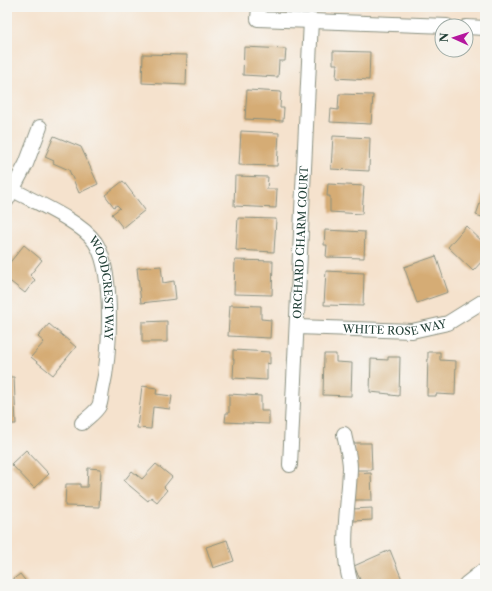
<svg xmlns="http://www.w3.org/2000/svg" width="492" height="591" font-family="'Libre Caslon Text',serif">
  <rect width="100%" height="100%" fill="#f6f6f2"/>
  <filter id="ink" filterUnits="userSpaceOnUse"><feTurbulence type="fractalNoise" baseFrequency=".025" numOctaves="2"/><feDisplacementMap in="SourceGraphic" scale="8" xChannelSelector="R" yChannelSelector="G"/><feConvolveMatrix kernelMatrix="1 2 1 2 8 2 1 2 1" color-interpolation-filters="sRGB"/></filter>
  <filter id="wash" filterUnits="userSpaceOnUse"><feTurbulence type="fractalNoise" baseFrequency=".012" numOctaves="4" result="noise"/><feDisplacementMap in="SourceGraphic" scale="16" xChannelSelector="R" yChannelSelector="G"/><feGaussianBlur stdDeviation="0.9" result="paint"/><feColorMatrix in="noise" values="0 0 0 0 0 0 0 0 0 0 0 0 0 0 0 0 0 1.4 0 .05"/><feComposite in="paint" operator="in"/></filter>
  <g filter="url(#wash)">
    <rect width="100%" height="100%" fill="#f5e2cd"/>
    <g id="blocks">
      <path fill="#d5ac74" d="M244,47L286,49L285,61H279L278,77L243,75Z
        M333,51L370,52L369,80L336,78L337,64H333Z
        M143,54L187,55L186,85L142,83Z
        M247,90L281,92L280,108H284L283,121L245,119Z
        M339,94L373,95L371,124L330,122L331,109L338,110Z
        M241,131L279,133L277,166L239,165Z
        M54,136L81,147L98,184L79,193L69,170L53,163L54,161L45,157Z
        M333,136L370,138L369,171L331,169Z
        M235,176L268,177L267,189H277L276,208L234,206Z
        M123,181L145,210L123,228L112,214L120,208L117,205L114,207L105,195Z
        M328,184L364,186L362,214L330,212V196H327Z
        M485,189V218L476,215Z
        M238,218L276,219L274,252L236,250Z
        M466,226L485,244V260L484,259L473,271L448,247Z
        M325,230L365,232L364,258L326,257L327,245H324Z
        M24,245L42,260L30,275L35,280L25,293L7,279V266Z
        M436,256L448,292L417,303L404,267Z
        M235,260L273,261L272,295L234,294Z
        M161,266L163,283L174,281L176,299L141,303L137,268Z
        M326,271L364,273L363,306L324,305Z
        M230,305L261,306V319L271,320L270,338L228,336Z
        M167,321V342H142V322Z
        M49,324L76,347L53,375L31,357L44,342L38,337Z
        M233,350L270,352V364L267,363V380L233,378L234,359H233Z
        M428,352H440V360L456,361L455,395L436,394V396H427Z
        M324,354H336V362L352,363L351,396L323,395Z
        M388,357H400L399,396L390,395V394L370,392L371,359L388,360Z
        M7,377H14L16,424H7Z
        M142,386L157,388L156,394L172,396L170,409L153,407L151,429L137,428Z
        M229,394L261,396V411H269V424L225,422L226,413H229Z
        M354,443H371L372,470H354Z
        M26,450L49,474L34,488L11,464Z
        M156,464L172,477L164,487L167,490L157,502L151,497L148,501L124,481L132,471L142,479Z
        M88,468L101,469L99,507L65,506L66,484H80V487H87Z
        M371,473L372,500H354L353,474Z
        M372,508V520L353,521V509Z
        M227,540L234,561L213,568L206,547Z
        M390,550L403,582L398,584H362L354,566Z
        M20,574L28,584H13L11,581Z
        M326,581V584H313V583Z"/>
    </g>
  </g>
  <g filter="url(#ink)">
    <use href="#blocks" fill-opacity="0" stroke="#8a9080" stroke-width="1"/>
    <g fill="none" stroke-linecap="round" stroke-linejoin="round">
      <g stroke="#8a9080" stroke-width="16">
        <g id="minor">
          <path d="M259,7L258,19L447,26"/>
          <path d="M466,27L485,28"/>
          <path id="s1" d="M13,190C37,203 80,221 95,242C115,272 110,357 102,391C101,396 101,402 99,406C96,412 87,418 82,423"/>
          <path d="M7,200L26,164L40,127"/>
          <path id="s2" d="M297,327L412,331L448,323L485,300"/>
          <path d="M344,434C346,445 350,456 350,468C349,507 339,545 351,584"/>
          <path id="s3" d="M290,465L311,20"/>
          <path d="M466,584L485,569"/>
        </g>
      </g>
      <use href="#minor" stroke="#fff" stroke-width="14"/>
    </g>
  </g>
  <g text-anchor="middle" stroke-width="4" stroke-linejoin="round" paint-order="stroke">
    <g font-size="11" fill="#1f3d34" stroke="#f6f6f2">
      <text dy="4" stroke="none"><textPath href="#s3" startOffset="223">ORCHARD CHARM COURT</textPath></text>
      <text dy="4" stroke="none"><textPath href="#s1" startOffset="145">WOODCREST WAY</textPath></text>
      <text dy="4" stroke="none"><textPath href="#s2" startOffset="98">WHITE ROSE WAY</textPath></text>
    </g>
  </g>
  <rect width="492" height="591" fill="none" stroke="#f6f6f2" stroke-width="24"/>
  <g transform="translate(454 38) rotate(273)"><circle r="19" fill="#f6f6f2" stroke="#a0aca6"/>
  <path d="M0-3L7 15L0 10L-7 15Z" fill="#b5179e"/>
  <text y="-6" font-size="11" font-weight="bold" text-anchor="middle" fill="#1f3d34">N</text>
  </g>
</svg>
